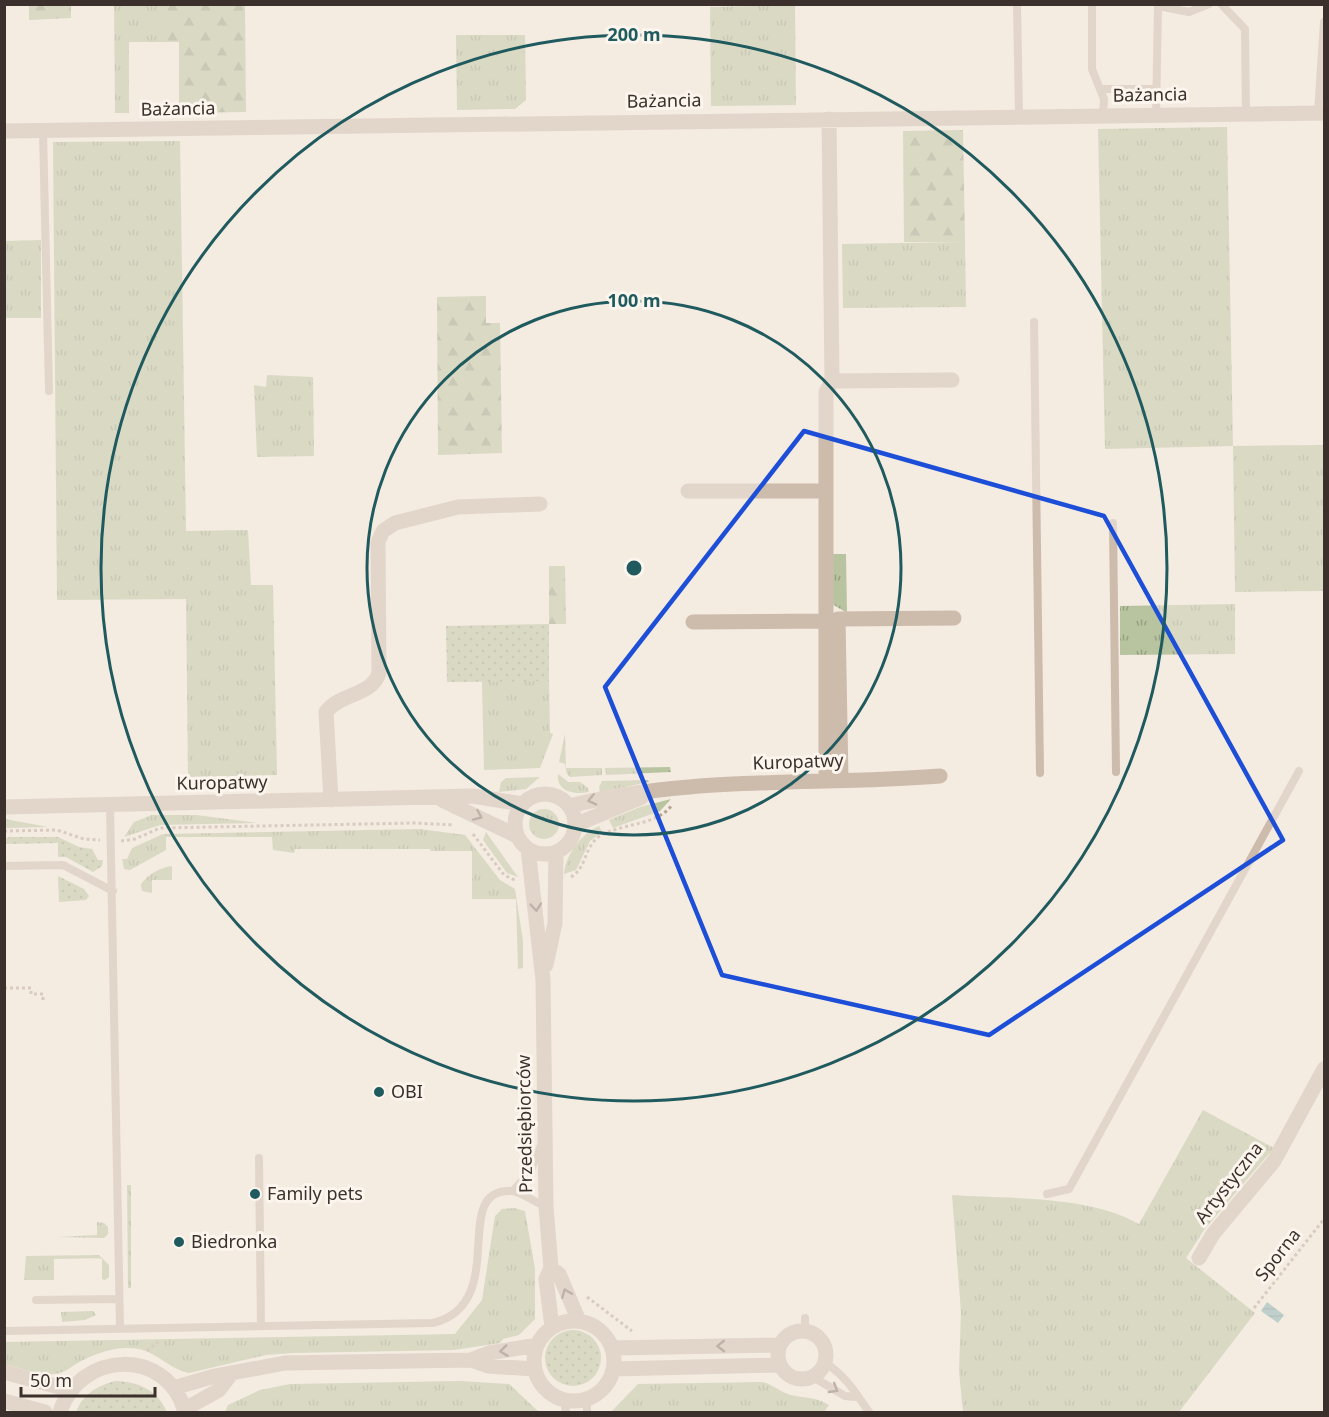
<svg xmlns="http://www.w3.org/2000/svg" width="1329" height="1417" font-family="'Noto Sans',sans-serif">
  <defs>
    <pattern id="grass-tufts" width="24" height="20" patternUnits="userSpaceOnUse" patternTransform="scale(1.5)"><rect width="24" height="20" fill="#b8c4a0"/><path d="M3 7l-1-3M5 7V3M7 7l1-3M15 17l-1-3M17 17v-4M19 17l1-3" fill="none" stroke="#97a083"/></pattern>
    <pattern id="forest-firs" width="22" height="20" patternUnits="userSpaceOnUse" patternTransform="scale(1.5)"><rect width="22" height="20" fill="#b8c4a0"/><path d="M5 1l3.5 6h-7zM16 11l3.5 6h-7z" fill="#97a083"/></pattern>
    <pattern id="garden-dots" width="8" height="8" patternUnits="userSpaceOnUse" patternTransform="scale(1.5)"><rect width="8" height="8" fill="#b8c4a0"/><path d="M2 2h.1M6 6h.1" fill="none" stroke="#97a083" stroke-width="1.8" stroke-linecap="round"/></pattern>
    <pattern id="water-rules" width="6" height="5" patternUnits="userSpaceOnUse" patternTransform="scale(1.5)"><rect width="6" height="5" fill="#7fb0b2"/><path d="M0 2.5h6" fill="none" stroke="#699091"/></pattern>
  </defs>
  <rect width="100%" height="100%" fill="#f4ebe1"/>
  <path fill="url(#grass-tufts)" d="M114,5H163V42H129V113H115Z
    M795,5L796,105L711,106L710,7Z
    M456,35H525L526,100L515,109L457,110Z
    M1227,127L1233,446L1324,445V591L1235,592L1233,446L1105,449L1098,129Z
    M180,141L186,531L248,530L251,585H273L277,775L188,777L186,599L57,600L53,142Z
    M41,240V318H5V241Z
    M965,242L966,307L843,308L842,244Z
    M267,375L313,377L314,456L257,457L254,385L266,387Z
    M832,554H846L847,613L832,604Z
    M1235,604V654L1120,655V606Z
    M482,681H549L550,733L553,734L540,768L484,770Z
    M565,734L566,768H602V775L570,777L567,774L565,764L559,762Z
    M670,767L671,772L606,775L605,768Z
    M558,774L568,782H580L588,788L589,792C575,795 556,792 558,774Z
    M540,777L526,789L499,792L501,782L506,778Z
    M648,780L649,782L600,792L599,787L602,781Z
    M671,799L660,811L613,828L609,820L640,807Z
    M529 824a15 15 0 1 1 30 0a15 15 0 1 1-30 0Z
    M152,815H196L258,823L160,825L124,837L134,822Z
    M5,819L48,827L5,828Z
    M599,826L602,832L590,841L576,870L564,874C566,854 581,834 599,826Z
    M420,829L465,835L500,880L515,889L523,941V968L518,969L516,899H472V851H431L430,849H295L294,853L273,850L272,837H166V850L130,870L124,869L122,859H127L132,848L163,834Z
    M486,832L518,877L507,873L483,840Z
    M172,866V880H152V893L142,891L141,885C145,876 161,867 172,866Z
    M1203,1110L1274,1148L1204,1230L1186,1258L1255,1313L1179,1412H963L959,1371L961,1312L952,1195C1009,1199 1089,1195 1139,1224Z
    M127,1185H131V1288H128Z
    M514,1208L525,1211L535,1269V1319L519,1335L503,1339L500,1343L454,1350L292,1353L266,1355L189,1373C171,1370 158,1353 139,1349C117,1345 95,1353 76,1364C71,1367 66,1371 60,1373C42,1378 22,1367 5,1365L4,1342L455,1334L482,1300L495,1216L502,1209Z
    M97,1222L104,1223L108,1227V1234L104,1238L57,1237L97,1235Z
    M99,1255L109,1265V1277L105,1280L102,1279V1258L54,1259V1280H24L26,1256Z
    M93,1311L96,1315L85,1320L62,1322L61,1312Z
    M460,1381L509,1384L539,1412H225L228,1405L260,1390L290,1384Z
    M762,1382C771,1384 775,1388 783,1392C799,1400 811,1394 829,1405L824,1412H611L638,1384Z"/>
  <path fill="url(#forest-firs)" d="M29,5H71V18L29,20Z
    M163,5H245L246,112L179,113V42H163Z
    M963,130L965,242H904L903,131Z
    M486,296V323H500L502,453L438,455L437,297Z
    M549,566H565L566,624H549Z"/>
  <path fill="url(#garden-dots)" d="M549,624V681L447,682L446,626Z
    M9,837H58L79,847L92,849L98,860H103L102,866L93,872L66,857H58V843L5,844V839Z
    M58,876L84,889L89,896L86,900L59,902Z
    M545 1358a28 28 0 1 1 56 0a28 28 0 1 1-56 0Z
    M116,1381C140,1382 157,1390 167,1412H76C83,1394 98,1385 116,1381Z"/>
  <path fill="url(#water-rules)" d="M1267,1302L1284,1315L1278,1323L1261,1311Z"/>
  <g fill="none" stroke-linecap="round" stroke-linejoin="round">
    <path stroke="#b9a596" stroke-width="3" stroke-dasharray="3 3" stroke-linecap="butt" d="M4,831L57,830L84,839L100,840
      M473,834L504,875L517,881
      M121,841L135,839L160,828L415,823L454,825
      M571,877C587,868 584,846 600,836C621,823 657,826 672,805
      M4,988H31V994H43V1001
      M587,1297L632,1331
      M1254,1308L1324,1219
      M147,1351L158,1342"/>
    <path stroke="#cdbbac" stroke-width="8" d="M1017,4L1019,116
      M1092,4V69L1104,99L1103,115
      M1221,4L1245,29L1246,114
      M1101,89H1156
      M1318,113L1324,22
      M1156,115L1158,6L1189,12L1209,4
      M43,131L49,391
      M1034,322L1040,773
      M1113,523L1116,772
      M110,805L120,1328
      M4,866L63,865L113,891
      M259,1158L261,1326
      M513,1191L530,1172L542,1143
      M1047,1194L1069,1189L1299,771
      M36,1300L119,1299
      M4,1331L433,1323C512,1303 448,1187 512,1191C522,1192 536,1203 546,1207
      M805,1331V1318
      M825,1362C849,1380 853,1389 869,1412
      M813,1377L845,1396L856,1397
      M564,1399L566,1412
      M587,1412V1398"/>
    <path stroke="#cdbbac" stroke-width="15" d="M4,131L1324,113
      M832,381L952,380
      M688,491H826
      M693,622L824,621
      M826,780V392L832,381L829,119
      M841,780L838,619L954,618
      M515 824a30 30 0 1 1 60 0a30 30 0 1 1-60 0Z
      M331,800L326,712C340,693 372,696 379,673L378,542L383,531L395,523L458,507L540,504
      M442,800L515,835
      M569,806C691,775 816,786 940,776
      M4,807L473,796L522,804
      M575,825L642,797
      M528,849L543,980L546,1207L551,1268
      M546,965L555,923L556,852
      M1199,1258L1213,1234L1274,1161L1324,1069
      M551,1268L559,1274L579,1321
      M551,1268L546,1279L552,1327
      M534 1361a40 40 0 1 1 80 0a40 40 0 1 1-80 0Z
      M778 1355a24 24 0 1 1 48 0a24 24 0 1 1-48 0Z
      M612,1348L780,1345
      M471,1360L489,1353L537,1345
      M614,1369L779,1365
      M4,1372L70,1390
      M173,1388L215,1376L285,1363L471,1360L488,1366L535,1369
      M4,1401L45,1412
      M185,1409L219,1390L231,1374
      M60,1412C80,1350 168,1347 185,1412"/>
  </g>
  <defs><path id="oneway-chevron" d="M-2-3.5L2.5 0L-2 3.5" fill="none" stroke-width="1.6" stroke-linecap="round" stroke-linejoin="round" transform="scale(1.5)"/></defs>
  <g stroke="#7d6f65">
    <use href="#oneway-chevron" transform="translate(592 800) rotate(167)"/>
    <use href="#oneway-chevron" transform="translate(478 816) rotate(24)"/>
    <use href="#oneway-chevron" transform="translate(536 907) rotate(85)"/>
    <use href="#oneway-chevron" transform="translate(566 1293) rotate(-112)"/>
    <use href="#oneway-chevron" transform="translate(721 1346) rotate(179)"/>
    <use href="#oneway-chevron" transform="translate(504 1351) rotate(173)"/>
    <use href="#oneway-chevron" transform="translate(834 1389) rotate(31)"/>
  </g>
  <path d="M0 0H1329V1417H0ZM804,431L1104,516L1283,840L989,1035L722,975L605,687Z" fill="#f4ebe1" fill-opacity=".55" fill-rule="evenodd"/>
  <path fill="none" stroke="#1d4ed8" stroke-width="4.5" stroke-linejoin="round" d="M804,431L1104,516L1283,840L989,1035L722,975L605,687Z"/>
  <g fill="none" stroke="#1f5a5e" stroke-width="3">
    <circle cx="634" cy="568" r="267"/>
    <circle cx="634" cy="568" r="533"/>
  </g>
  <g fill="#1f5a5e" stroke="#fbf5ee" stroke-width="2">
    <circle cx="379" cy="1092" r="6"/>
    <circle cx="255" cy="1194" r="6"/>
    <circle cx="179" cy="1242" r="6"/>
  </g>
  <g text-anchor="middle" stroke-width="6" stroke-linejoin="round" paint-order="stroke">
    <g font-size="18" fill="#3b302b" stroke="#fbf5ee">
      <text transform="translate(1150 95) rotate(-1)" y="6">Bażancia</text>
      <text transform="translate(664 101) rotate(-1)" y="6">Bażancia</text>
      <text transform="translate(178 109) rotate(-1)" y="6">Bażancia</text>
      <text transform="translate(798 762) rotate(-2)" y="6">Kuropatwy</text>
      <text transform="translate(222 783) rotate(-1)" y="6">Kuropatwy</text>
      <text transform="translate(525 1124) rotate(-91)" y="6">Przedsiębiorców</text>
      <text transform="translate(1229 1183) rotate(-52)" y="6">Artystyczna</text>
      <text transform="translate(1278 1255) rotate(-52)" y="6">Sporna</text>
    </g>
    <g font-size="18" fill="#3b302b" stroke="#fbf5ee" text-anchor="start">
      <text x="391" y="1098">OBI</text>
      <text x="267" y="1200">Family pets</text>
      <text x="191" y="1248">Biedronka</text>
    </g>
  </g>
  <circle cx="634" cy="568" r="9" fill="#1f5a5e" stroke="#fbf5ee" stroke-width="3"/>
  <g font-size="18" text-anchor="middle" font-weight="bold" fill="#1f5a5e" stroke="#fbf5ee" stroke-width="6" stroke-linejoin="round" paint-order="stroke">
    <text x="634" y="41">200 m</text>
    <text x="634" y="307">100 m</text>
  </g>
  <rect width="1329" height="1417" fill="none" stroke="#3b302b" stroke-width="12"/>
  <path d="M21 1387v9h134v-9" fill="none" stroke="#3b302b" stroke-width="3"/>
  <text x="30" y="1387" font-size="18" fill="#3b302b" stroke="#fbf5ee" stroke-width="4.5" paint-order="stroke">50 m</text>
</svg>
